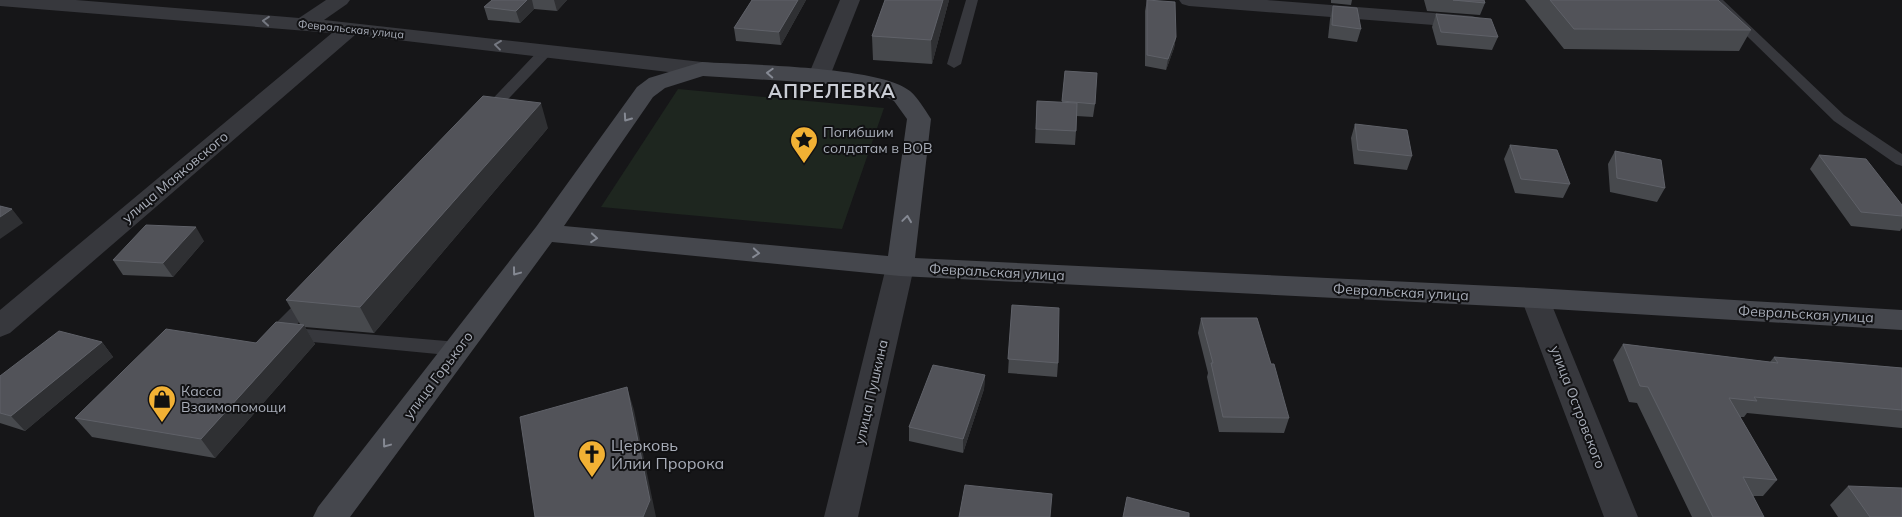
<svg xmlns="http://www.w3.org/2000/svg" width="1902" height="517" font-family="Mulish,sans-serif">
  <rect width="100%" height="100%" fill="#161618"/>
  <path fill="#1e261f" d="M678,89L884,108L842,229L601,207Z"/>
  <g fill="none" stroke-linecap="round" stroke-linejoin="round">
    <path fill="#37383d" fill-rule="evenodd" d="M966,0H978L961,64L954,68L947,64Z
      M1710,0H1723L1844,115L1902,154V166L1896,164L1834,121Z
      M546,47L551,48L553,51L551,54L491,117H481L479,114L481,111L541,48Z
      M310,293L316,295L319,299L294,328L458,342L465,344L468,349L465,354L458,356L271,338L269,333L271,328L304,295Z"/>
    <path fill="#37383d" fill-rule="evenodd" d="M0,0H76L299,18L326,0H350L347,4L324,20L702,62L710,64L713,69L710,74L702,76L355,35L10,333L0,337V310L332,33L0,6Z
      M1179,0H1267L1472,16L1479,18L1482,22L1479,26L1472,28L1189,6L1182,4Z
      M900,258L910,260L914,267L858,517H824L886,267L890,260Z
      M1535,288L1545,291L1549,298L1638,517H1604L1521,298L1525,291Z"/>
    <path fill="#37383d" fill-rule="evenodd" d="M840,0H860L830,76L827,81L819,83L811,81L808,76Z"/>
    <path fill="#45474d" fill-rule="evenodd" d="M702,62C746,65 880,66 910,91C918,98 925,110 931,119L915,258L1535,288L1902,310V330L1535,308L900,276L552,242L350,517H313L318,507L536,227L637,87L649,78ZM703,76L819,83L873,90L894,101L907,119L888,256L564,226L653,97L665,88Z"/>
  </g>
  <path fill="#47494d" d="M492,0H567L557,11L534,9L520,23L488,20L484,7Z
    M752,0H806L781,45L736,41L734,28Z
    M885,0H949L932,64L873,60L872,36Z
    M1147,0L1176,37L1174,48L1166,70L1145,66V11Z
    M1331,0H1352L1351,5L1331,3Z
    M1424,0H1484L1485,3L1480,15L1427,11Z
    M1525,0H1718L1751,30L1739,51L1564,49Z
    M1333,6L1361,29L1357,42L1328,38L1330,19Z
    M1436,14L1498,37L1492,50L1437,45L1432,27Z
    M1065,71L1095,104L1093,117L1076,116V131L1075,145L1035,143L1037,101L1062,103Z
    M1355,124L1412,156L1407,170L1354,164L1351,138Z
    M548,128L374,333L305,327L315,344L215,458L92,437L75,418L300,324L286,300Z
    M1510,145L1570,184L1563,198L1515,193L1504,159Z
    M1615,151L1665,188L1657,202L1610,192L1608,164Z
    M1819,155L1902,205V228L1900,231L1851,226L1810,169Z
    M204,241L173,277L123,275L113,260Z
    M1012,305L1058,363L1057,377L1008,373Z
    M1201,318L1289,418L1284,433L1219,432L1207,377L1208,373L1198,333Z
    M102,342L113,357L25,431L0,423V376Z
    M1623,344L1770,362L1774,357L1902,368V428L1747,413L1744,417H1740L1777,480L1763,496H1753L1764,517H1692L1637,403L1629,402L1613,360Z
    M985,375L984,389L963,453L909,441V427Z
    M1848,486L1902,517H1838L1830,505Z"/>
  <path fill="#2f3033" d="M527,0H532L534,9L520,23L516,11Z
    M554,0H567L557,11Z
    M798,0H806L781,45L779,32Z
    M943,0H949L932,64L931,40Z
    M1176,37L1174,48L1166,70L1168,59Z
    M541,103L548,128L374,333L360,307Z
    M12,209L23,223L0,239V217Z
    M196,227L204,241L173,277L163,263Z
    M304,325L315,344L215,458L201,439Z
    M102,342L113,357L25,431L11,416Z
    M985,375L984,389L963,453V439Z
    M627,387L634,410L656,517H643Z"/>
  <path fill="#525359" stroke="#5f6168" d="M492,0H527L516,11L484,7Z
    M752,0H798L779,32L734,28Z
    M885,0H943L931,40L872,36Z
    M1147,0L1175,2L1176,37L1168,59L1147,55Z
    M1453,0H1484L1485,3Z
    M1550,0H1718L1751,30L1574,29Z
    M1333,6L1357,8L1361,29L1332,25Z
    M1436,14L1491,19L1498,37L1441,32Z
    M1065,71L1097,73L1095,104L1062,101Z
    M483,96L541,103L360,307L286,300Z
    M1037,101L1077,103L1076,131L1036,129Z
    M1355,124L1407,130L1412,156L1358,150Z
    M1510,145L1557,150L1570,184L1521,179Z
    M1615,151L1661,160L1665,188L1617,178Z
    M1819,155L1866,159L1902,205V216L1861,212Z
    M0,206L12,209L0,217Z
    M146,225L196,227L163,263L113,260Z
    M1012,305L1059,308L1058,363L1008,359Z
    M1201,318H1257L1271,364H1274L1289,418L1223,417L1211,363H1213Z
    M276,322L304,325L201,439L75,418L166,329L256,343Z
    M59,331L102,342L11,416L0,413V376Z
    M1623,344L1778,363L1774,357L1902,368V410L1754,397L1757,401L1729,398L1777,480L1743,477L1764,517H1713L1648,387L1640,386Z
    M933,365L985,375L963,439L909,427Z
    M627,387L650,500L643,517H535L520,417Z
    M965,485L1052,494L1050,517H959Z
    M1848,486L1902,488V517H1870Z
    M1127,497L1189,513V517H1123Z"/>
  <defs><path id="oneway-chevron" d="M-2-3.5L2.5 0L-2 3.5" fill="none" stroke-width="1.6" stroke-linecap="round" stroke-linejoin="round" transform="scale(1.25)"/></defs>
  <g stroke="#757881">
    <use href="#oneway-chevron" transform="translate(266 21) rotate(-175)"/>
    <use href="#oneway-chevron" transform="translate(498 45) rotate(-173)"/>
  </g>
  <g stroke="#858993">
    <use href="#oneway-chevron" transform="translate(770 73) rotate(-177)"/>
    <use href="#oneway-chevron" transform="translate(627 118) rotate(125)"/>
    <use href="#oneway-chevron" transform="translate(907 219) rotate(-82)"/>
    <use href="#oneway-chevron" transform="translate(594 238) rotate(5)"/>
    <use href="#oneway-chevron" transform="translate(756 253) rotate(5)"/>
    <use href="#oneway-chevron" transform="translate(516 272) rotate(127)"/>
    <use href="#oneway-chevron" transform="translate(386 444) rotate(127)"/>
  </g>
  <defs>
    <g id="sight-pin" transform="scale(1.4375)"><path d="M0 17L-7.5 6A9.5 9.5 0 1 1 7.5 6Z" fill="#f2b134" stroke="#111113"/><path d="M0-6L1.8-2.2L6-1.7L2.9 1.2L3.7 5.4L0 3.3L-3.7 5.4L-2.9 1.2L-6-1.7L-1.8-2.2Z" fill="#111"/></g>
    <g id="shop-pin" transform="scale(1.4375)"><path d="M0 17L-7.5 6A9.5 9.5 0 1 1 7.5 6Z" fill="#f2b134" stroke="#111113"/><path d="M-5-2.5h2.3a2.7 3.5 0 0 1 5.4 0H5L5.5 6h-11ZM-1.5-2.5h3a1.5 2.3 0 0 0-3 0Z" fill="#111"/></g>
    <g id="church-pin" transform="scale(1.4375)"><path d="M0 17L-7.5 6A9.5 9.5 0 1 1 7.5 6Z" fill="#f2b134" stroke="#111113"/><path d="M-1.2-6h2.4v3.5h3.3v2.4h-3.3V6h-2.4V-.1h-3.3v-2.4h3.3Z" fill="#111"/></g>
  </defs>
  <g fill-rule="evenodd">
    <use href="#sight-pin" x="804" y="140"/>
    <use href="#shop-pin" x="162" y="399"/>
    <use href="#church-pin" x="592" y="454"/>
  </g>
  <g text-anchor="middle" stroke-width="4" stroke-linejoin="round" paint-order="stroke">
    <g font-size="11" fill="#a8adb8" stroke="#111113">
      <text transform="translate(351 29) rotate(6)" y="4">Февральская улица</text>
    </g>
    <g font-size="14" fill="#a8adb8" stroke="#111113" text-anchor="start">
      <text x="823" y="137">Погибшим<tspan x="823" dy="16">солдатам в ВОВ</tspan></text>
      <text x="181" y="396">Касса<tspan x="181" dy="16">Взаимопомощи</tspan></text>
    </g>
    <g font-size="14" fill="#a8adb8" stroke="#111113">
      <text transform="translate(175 177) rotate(-40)" y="5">улица Маяковского</text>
      <text transform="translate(997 272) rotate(3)" y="5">Февральская улица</text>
      <text transform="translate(1401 292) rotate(3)" y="5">Февральская улица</text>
      <text transform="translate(1806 314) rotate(3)" y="5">Февральская улица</text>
      <text transform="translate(438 375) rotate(-53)" y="5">улица Горького</text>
      <text transform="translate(871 392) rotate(-77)" y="5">улица Пушкина</text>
      <text transform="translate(1578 407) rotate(69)" y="5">улица Островского</text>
    </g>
    <g font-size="16" fill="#a8adb8" stroke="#111113" text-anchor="start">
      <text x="611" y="451">Церковь<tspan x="611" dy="18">Илии Пророка</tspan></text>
    </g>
    <g font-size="19" font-weight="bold" letter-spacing="1" fill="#c9ccd4" stroke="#111113">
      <text x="832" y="98">АПРЕЛЕВКА</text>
    </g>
  </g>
</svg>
